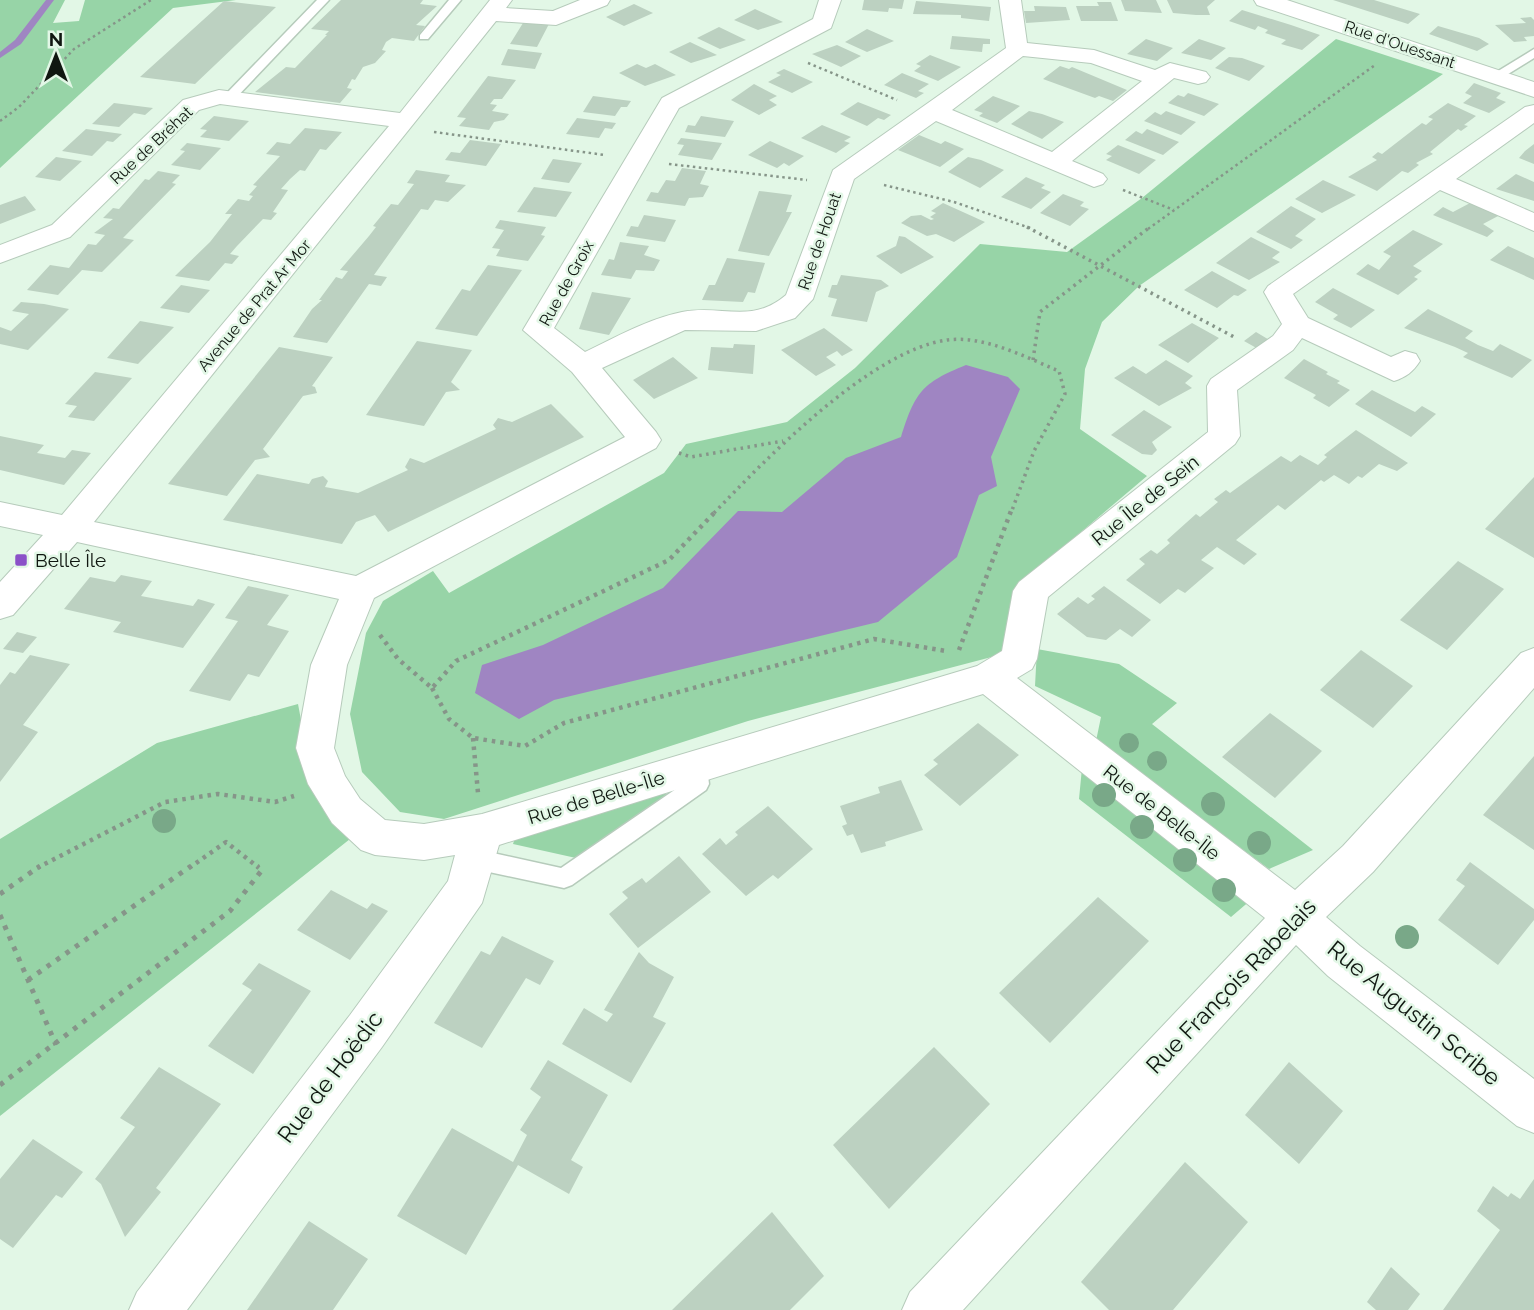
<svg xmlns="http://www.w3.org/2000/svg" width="1534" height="1310" font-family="Raleway,sans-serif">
  <rect width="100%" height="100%" fill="#e2f7e6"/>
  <path fill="#97d4a7" d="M0,0H65L53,23L79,21L85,0H236L173,8L0,168Z
    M1336,39L1443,74L1139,286L1102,322L1085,369L1080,429L1147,476L1015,588L1003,654L748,721L444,819L400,812L362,772L350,714L366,633L383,601L433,571L449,593L664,473L686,444L787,422L855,368L980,244L1067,252L1142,198Z
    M1037,649L1119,664L1177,703L1152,724L1313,850L1269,869L1096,741L1101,717L1035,686Z
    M298,704L314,789L350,839L0,1116V839L157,743Z
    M1082,768L1252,899L1231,917L1079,799Z
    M663,787L666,795L576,858L513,844L517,832Z"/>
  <path fill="#9f85c2" d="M966,365L1008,377L1020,389L991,457L997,486L979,495L957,557L878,622L554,700L519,719L475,693L482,665L543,645L663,588L738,511L782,512L846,458L901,437C915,393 921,383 966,365Z"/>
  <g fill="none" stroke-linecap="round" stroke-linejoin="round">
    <path fill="#9f85c2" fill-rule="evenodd" d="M46,0H54L21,44L0,58V52L15,40Z"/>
  </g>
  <path fill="#bcd1c1" d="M341,0H423L420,4L437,6L416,25L425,26L414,41L392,38L386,42L382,50L386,51L375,63L363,67L355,80L352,79L347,88L352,89L340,103L255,92L286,67L295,68L327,35H325L329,31L311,29Z
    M864,0H904L902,9L889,8L888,12L862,10Z
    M1121,0H1156L1162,13L1125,11Z
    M1167,0H1215L1207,7L1210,15H1196L1173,13Z
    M1333,0H1374L1420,14L1408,24Z
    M224,1L276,7L195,84L140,77Z
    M916,1L991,7L989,21L961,18V15L913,14Z
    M1097,2H1111L1118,21H1081L1076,6H1099Z
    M634,4L653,13L624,26L606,17Z
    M1034,6L1066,7L1070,20L1026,23L1024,11H1035Z
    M755,9L783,22L758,30L734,20Z
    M1242,10L1291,25L1320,35L1302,50L1281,44L1286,40L1265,33L1268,30L1258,26L1255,30L1229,21Z
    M1531,17L1534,20V36L1524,37L1527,41L1514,42L1495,25L1526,23L1520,18Z
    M523,23L549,24L537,47L510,44Z
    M1438,26L1479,38L1489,44L1477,51L1429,34Z
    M719,27L746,40L720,49L697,38Z
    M867,29L894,41L867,52L845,42Z
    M952,36L990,39V44H983L982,52L950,49Z
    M1146,39L1173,48L1157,61L1127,54Z
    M1199,39L1226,48L1211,60L1181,53Z
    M690,42L717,55L691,63L669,52Z
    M837,45L861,56L841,67L812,54Z
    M508,49L542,53L535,69L501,65Z
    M930,55L961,67L938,81L914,71L921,66L916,64Z
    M1229,57L1242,58L1265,66L1249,81L1215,68Z
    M637,64L646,68L655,64L676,75L645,86L619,73Z
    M1060,66L1069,69L1072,67L1127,90L1113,101L1099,96L1095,98L1043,79Z
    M784,69L813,82L792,93L768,82L781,75L776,73Z
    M902,73L929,84L918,91L924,93L916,98L884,85Z
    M488,76L516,80L502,99H494L490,104L497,105L492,111L509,114L504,120L494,122L489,130L459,126L466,118L457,117Z
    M1474,83L1501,93L1496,98L1506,102L1489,113L1463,103L1472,96L1465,93Z
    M754,84L777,96L769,100L777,105L759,115L731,100Z
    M1188,93L1219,104L1204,116L1168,103L1178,95L1184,97Z
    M593,96L631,101L627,107H621L615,116L583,112Z
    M993,96L1020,106L997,123L979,116L983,113L974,110Z
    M858,102L891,115L884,120L878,118L867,126L840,114Z
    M114,103L153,108L145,115L134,113L119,127L92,124Z
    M1448,103L1476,116L1464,125L1468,126L1461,131L1458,129L1430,152L1433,154L1416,163L1419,165L1408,173L1402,171L1377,191L1348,177L1377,160L1372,157L1378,152L1382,154L1422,123L1426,125L1433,119L1428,117Z
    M1029,111L1042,114L1064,122L1042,139L1011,124Z
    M1166,111L1196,122L1181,135L1144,121L1155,112L1161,115Z
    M214,116L249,121L229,141L200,137L207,130L200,129Z
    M701,116L734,121L725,137L685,132L688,125L695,126Z
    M577,118L616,123L612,129L605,128L599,138L566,134Z
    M822,125L851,137L844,141L850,143L836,153L801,138Z
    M305,128L342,132L326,150L320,149L305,171L300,170L290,179L281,189L288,190L273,212L277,213L271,220L263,219L237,246L230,254L239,256L232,264L225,263L209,281L175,276L210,242L232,214H225L238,199L249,201L253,196L249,195L257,186L253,185L280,156L266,154L277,142L290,144Z
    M86,129L122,134L113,142L107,141L92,156L62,151Z
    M1147,129L1179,142L1163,155L1125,140L1136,131L1142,134Z
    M919,135L941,144L945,141L964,149L940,167L898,150Z
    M681,138L722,143L712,160L678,155L684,145L677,144Z
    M470,140L501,144L486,166L445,160L451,152L460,153Z
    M770,141L804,156L789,166L784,163L777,168L748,155Z
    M187,143L221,148L200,170L171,165L185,151L180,150Z
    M1534,144V164L1519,158L1525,151Z
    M1118,145L1156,160L1139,174L1106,160L1112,156L1106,154Z
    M56,157L82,161L60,181L35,177Z
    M968,157L981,160L1004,170L980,188L948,172Z
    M553,159L582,163L569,183L541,179Z
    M682,168L706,171L700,184L709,186L703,197L689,198L685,206L646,201L651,192L658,193L666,180L675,181Z
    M416,170L450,175L445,182L466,185L448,202L435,200L428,210L421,209L374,275L387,277L381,286L369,284L327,343L293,337L312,309L322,300H319L336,277L342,279L348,271L340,270L369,236L376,227L373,226L391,204L398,205L414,184L407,183Z
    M158,171L180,175L172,183L176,184L123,238L134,240L102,272L82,270L58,295L27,290L50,265L69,268L88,244L96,245L105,235L94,233L113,219L103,218L113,208L119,209L145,179L149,180Z
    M1516,174L1534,182V201L1496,189Z
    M1026,177L1045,185L1041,188L1051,192L1031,209L1001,197Z
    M1323,180L1356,195L1322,213L1295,199Z
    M534,187L572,192L556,217L517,212Z
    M759,191L792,195L786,212H792L769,256L738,251Z
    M1063,194L1084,202L1080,206L1089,209L1070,226L1040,213Z
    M25,196L36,210L0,224V205Z
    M1472,202L1500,215L1483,224L1494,231L1487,237L1433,215L1443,207L1453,212Z
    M943,203L985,222L954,242L936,234L927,236L901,223L911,216L921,215L931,220L934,219L930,217L936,213L931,211Z
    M1291,206L1316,219L1295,236L1303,240L1291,249L1256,232Z
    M644,215L676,220L665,242L626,236L631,226L638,227Z
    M500,220L546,227L541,235L545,236L528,261L496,256L500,249L492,248L504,230L495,228Z
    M1413,230L1443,244L1413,266L1422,271L1414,277L1418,279L1398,295L1356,274L1368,264L1379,270L1391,256L1383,252Z
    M899,236L905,237L934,257L901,274L876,256L896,246Z
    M1251,237L1280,252L1272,258L1280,262L1249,280L1216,263Z
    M620,242L649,246L644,255L660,260L654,271L636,270L631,279L601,275L609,259L614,260Z
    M1508,246L1534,258V280L1490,260Z
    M727,258L765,263L755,293L748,292L743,302L702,300L709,285H715Z
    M488,265L522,270L477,336L435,329L462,289L470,291Z
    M1212,271L1247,290L1238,296L1234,295L1217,308L1184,290Z
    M841,275L881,280L889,286L876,292L867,322L831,316L837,299L828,297L832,285H837Z
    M181,285L210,290L189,313L160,308Z
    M1333,288L1375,310L1351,328L1333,319L1338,315L1315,302Z
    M592,292L631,298L609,335L579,329Z
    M21,302L44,304L69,309L28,350L0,344V327L11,331L29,314L12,311Z
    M1428,309L1473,331L1465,338L1478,345L1493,351L1500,344L1532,360L1512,378L1463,357L1468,353L1455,347L1404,328Z
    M140,321L174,327L138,364L107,358Z
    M1192,323L1219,338L1188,363L1158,345Z
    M824,328L853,350L842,356L837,351L826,357L836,365L816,376L781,350Z
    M1256,332L1271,341L1260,350L1244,341Z
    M417,341L472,350L451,382L460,390L446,392L424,426L366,415Z
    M734,344L755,345L753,374L708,370L711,347L733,348Z
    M279,347L333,357L312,386L315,387L317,393L303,396L263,449L270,457L255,460L227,496L168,484Z
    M673,357L698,378L654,399L633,380Z
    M1304,359L1328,372L1326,374L1340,381L1337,383L1350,390L1329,407L1313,398L1316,395L1284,378Z
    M1166,360L1193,376L1185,383L1192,388L1159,406L1114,378L1133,366L1146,374Z
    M95,372L132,378L94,421L68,417L77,406L65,404Z
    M1372,390L1415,412L1422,406L1436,414L1411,437L1355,404Z
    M551,404L584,437L388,532L375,515L356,522L342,544L223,520L257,474L309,484L312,479L323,476L328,481L325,487L358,493L408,470L405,467L410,458L424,463L496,429L493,425L498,418L512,422Z
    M1144,410L1172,427L1152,442L1157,450L1152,455L1142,454L1111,435Z
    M1356,430L1408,463L1397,471L1379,464L1362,478L1358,476L1349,484L1334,475L1324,482L1321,480L1285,510L1278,505L1236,540L1257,554L1244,565L1217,547L1201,560L1214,568L1185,593L1178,589L1160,604L1126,580L1145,564L1139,559L1151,550L1157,554L1170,543L1167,540L1196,514L1200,517L1218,502L1214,499L1226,490L1230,493L1281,456L1291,462L1300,455L1318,465L1327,457L1324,455Z
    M0,436L44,445L37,453L65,458L72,450L91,453L64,485L0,470Z
    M1534,477V558L1485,529Z
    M1458,561L1504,589L1447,650L1400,620Z
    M121,575L152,581L141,596L193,606L198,599L215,604L183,648L113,632L121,622L64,609L90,577L115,582Z
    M248,586L289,595L267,625L289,631L259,677L248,674L230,701L189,691L238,621L225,618Z
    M1104,586L1151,620L1132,637L1120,629L1106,640L1087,637L1057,614L1078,597L1088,604L1095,599L1091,596Z
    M17,632L37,637L23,653L3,649Z
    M1361,650L1413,686L1373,728L1320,690Z
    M30,655L70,664L23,725L38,732L0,782V685L10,672L15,674Z
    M1270,713L1322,751L1275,798L1222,757Z
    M978,723L1019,755L960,806L924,775L938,764L933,760Z
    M1534,756V850L1483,815Z
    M901,780L923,830L885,842L886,846L861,853L853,834L847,836L842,826L847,824L840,806L880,793L878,787Z
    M768,806L813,849L778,879L773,875L746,896L702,854L720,838L726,845L738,835L735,832Z
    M679,856L711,892L638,948L609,914L628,898L622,892L642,878L646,883Z
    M1470,862L1534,909V920L1498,965L1438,920L1465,886L1456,880Z
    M331,890L367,909L372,903L388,911L350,960L297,930Z
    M1098,897L1149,941L1050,1043L999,993Z
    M502,936L554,961L540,985L526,978L482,1048L434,1023L481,951L490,955Z
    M639,952L649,963L674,977L653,1017L666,1023L631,1083L562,1044L584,1008L607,1022L613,1014L604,1010Z
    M259,963L311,991L253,1074L208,1046L252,990L242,984Z
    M934,1047L990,1104L889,1209L833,1145Z
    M548,1060L608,1095L571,1160L583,1167L569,1194L518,1165L466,1255L397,1216L452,1128L513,1162L527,1135L520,1130L541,1097L530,1089Z
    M1289,1062L1343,1111L1299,1164L1245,1115Z
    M159,1067L221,1104L156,1188L161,1192L125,1237L101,1184L95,1179L135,1127L120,1118Z
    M33,1139L83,1172L62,1198L56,1195L13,1248L0,1239V1179Z
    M1185,1162L1248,1222L1173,1310H1109L1081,1282Z
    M1534,1179V1310H1443L1500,1230L1477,1211L1493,1186L1508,1197L1511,1193L1520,1199Z
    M772,1212L824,1276L790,1310H672Z
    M309,1221L368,1259L333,1310H247Z
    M1391,1267L1420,1294L1408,1310H1376L1367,1302Z"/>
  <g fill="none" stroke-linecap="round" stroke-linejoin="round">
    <g stroke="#b6cbbb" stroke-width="3">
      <path id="service" d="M317,0H329L232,102H224V96Z
        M449,0H461L428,39H420V35Z
        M1534,49V58L1500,79L1490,76Z
        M699,756L706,759L709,784L706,790L572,885L564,888L475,869L467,866L464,859L467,852L475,849L561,868L689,780L692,759Z"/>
    </g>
    <g stroke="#b6cbbb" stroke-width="2">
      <path id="minor" d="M490,0H512L506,8L553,11L580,0H610L607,5L556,25L496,21L94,522L356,576L625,437L572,372L523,330L662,98L813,19L819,0H841L831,28L679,108L554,328L585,352C616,337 648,319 682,312C722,304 751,325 786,295L833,170L1006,48L999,0H1021L1027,43L1094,50L1155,70L1170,63L1206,72L1210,77L1206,82L1198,84L1174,78L1072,161L1103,174L1107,179L1103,184L1094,187L936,121L854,179L813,299L795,318L756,331L685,330L602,368L656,432L661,440L656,448L374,598L347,665L334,748L345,776L360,799L385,820L424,824L482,814L977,666L1002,651L1013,591L1019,582L1208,432L1207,386L1211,379L1273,336L1282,324L1264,292L1268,286L1525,107L1534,105V123L1456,179L1534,213V231L1440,190L1293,294L1308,318L1391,357L1405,351L1416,354L1420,361C1413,372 1406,377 1394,381L1302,338L1293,350L1237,390L1240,436L1235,444L1048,597L1037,659L1032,669L1017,678L1295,890L1343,846L1521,653L1534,648V688L1373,872L1326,917L1360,946L1534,1079V1133L1517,1126L1328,976L1296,945L963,1310H902L910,1292L1265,918L983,694L499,845L482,903L382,1047L187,1310H129L137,1292L350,1015L448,881L455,855L424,860L375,855L361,850L332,823L308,784L296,748L311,665L339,599L77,542L13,615L0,619V582L43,535L0,526V502L62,515L389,126L220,104L199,110L70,237L0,263V245L52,225L183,100L219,90L400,113ZM1023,56L1091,63L1142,81L1052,152L952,110Z
        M1254,0H1287L1534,82V97L1257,5Z"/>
    </g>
    <path stroke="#869589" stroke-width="2.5" stroke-dasharray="2.5 3.5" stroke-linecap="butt" d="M808,63L897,100
      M0,121L19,107L74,49L151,0
      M434,132L605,155
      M669,164L807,180
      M884,185L954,202L1033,229
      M1123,190L1174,210
      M1148,229L1375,65"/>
    <path stroke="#869589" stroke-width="3.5" stroke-dasharray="2.5 4.5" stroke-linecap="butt" d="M1027,227L1236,338
      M1033,360L1040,312L1150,227
      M679,453L691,457L783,441
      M714,513C767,458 870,351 947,340C984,335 1025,357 1059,371L1065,394L1034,451L1011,513"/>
    <path stroke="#869589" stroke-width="4.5" stroke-dasharray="3.5 5" stroke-linecap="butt" d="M380,635L398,659L432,688L456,661L669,560L716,511
      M959,650L1011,511
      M432,688L449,719L473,738L525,746L564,723L874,639L946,651
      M473,738L478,793
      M37,868L165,802L218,794L275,802L294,796
      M189,868L226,842L259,868"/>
    <path stroke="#869589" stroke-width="5" stroke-dasharray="4.5 7" stroke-linecap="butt" d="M0,894L40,866
      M0,915L56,1045
      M28,980L191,866
      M0,1085L230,911L262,870L257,866"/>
    <use href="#service" fill="#fff" fill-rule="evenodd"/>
    <use href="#minor" fill="#fff" fill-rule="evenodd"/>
  </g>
  <g fill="#79a888">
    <circle cx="1129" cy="743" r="10"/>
    <circle cx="1157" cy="761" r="10"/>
    <circle cx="1104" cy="795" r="12"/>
    <circle cx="1213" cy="804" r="12"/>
    <circle cx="164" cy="821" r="12"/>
    <circle cx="1142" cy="827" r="12"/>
    <circle cx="1259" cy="843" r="12"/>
    <circle cx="1185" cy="860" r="12"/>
    <circle cx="1224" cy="890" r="12"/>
    <circle cx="1407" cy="937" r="12"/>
  </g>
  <rect fill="#8b51c8" stroke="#e2f7e6" stroke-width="2.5" x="14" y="553" width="14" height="14" rx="3.5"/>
  <g text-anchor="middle" stroke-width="5" stroke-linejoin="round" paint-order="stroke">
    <g font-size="16" fill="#101711" stroke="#e2f7e6">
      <text transform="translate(1400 44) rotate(19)" y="6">Rue d'Ouessant</text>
      <text transform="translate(151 145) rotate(-43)" y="6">Rue de Bréhat</text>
      <text transform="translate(819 241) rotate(-71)" y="6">Rue de Houat</text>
      <text transform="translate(566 283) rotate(-61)" y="6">Rue de Groix</text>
      <text transform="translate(254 305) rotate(-50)" y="6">Avenue de Prat Ar Mor</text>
    </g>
    <g font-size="19" fill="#101711" stroke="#e2f7e6">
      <text transform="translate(1145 500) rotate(-39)" y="7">Rue Île de Sein</text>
      <text transform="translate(596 797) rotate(-17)" y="7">Rue de Belle-Île</text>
      <text transform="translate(1162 812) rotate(38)" y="7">Rue de Belle-Île</text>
    </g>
    <g font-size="19" fill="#101711" stroke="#e2f7e6" text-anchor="start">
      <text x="35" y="567">Belle Île</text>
    </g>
    <g font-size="23" fill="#101711" stroke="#e2f7e6">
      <text transform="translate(1231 986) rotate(-46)" y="8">Rue François Rabelais</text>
      <text transform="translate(1414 1013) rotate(39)" y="8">Rue Augustin Scribe</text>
      <text transform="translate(330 1077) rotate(-53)" y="8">Rue de Hoëdic</text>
    </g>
  </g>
  <g transform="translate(56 56)" stroke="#e2f7e6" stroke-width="5" paint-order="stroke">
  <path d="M0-5L12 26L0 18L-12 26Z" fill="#101711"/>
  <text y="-10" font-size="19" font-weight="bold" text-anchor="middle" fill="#101711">N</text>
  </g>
</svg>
